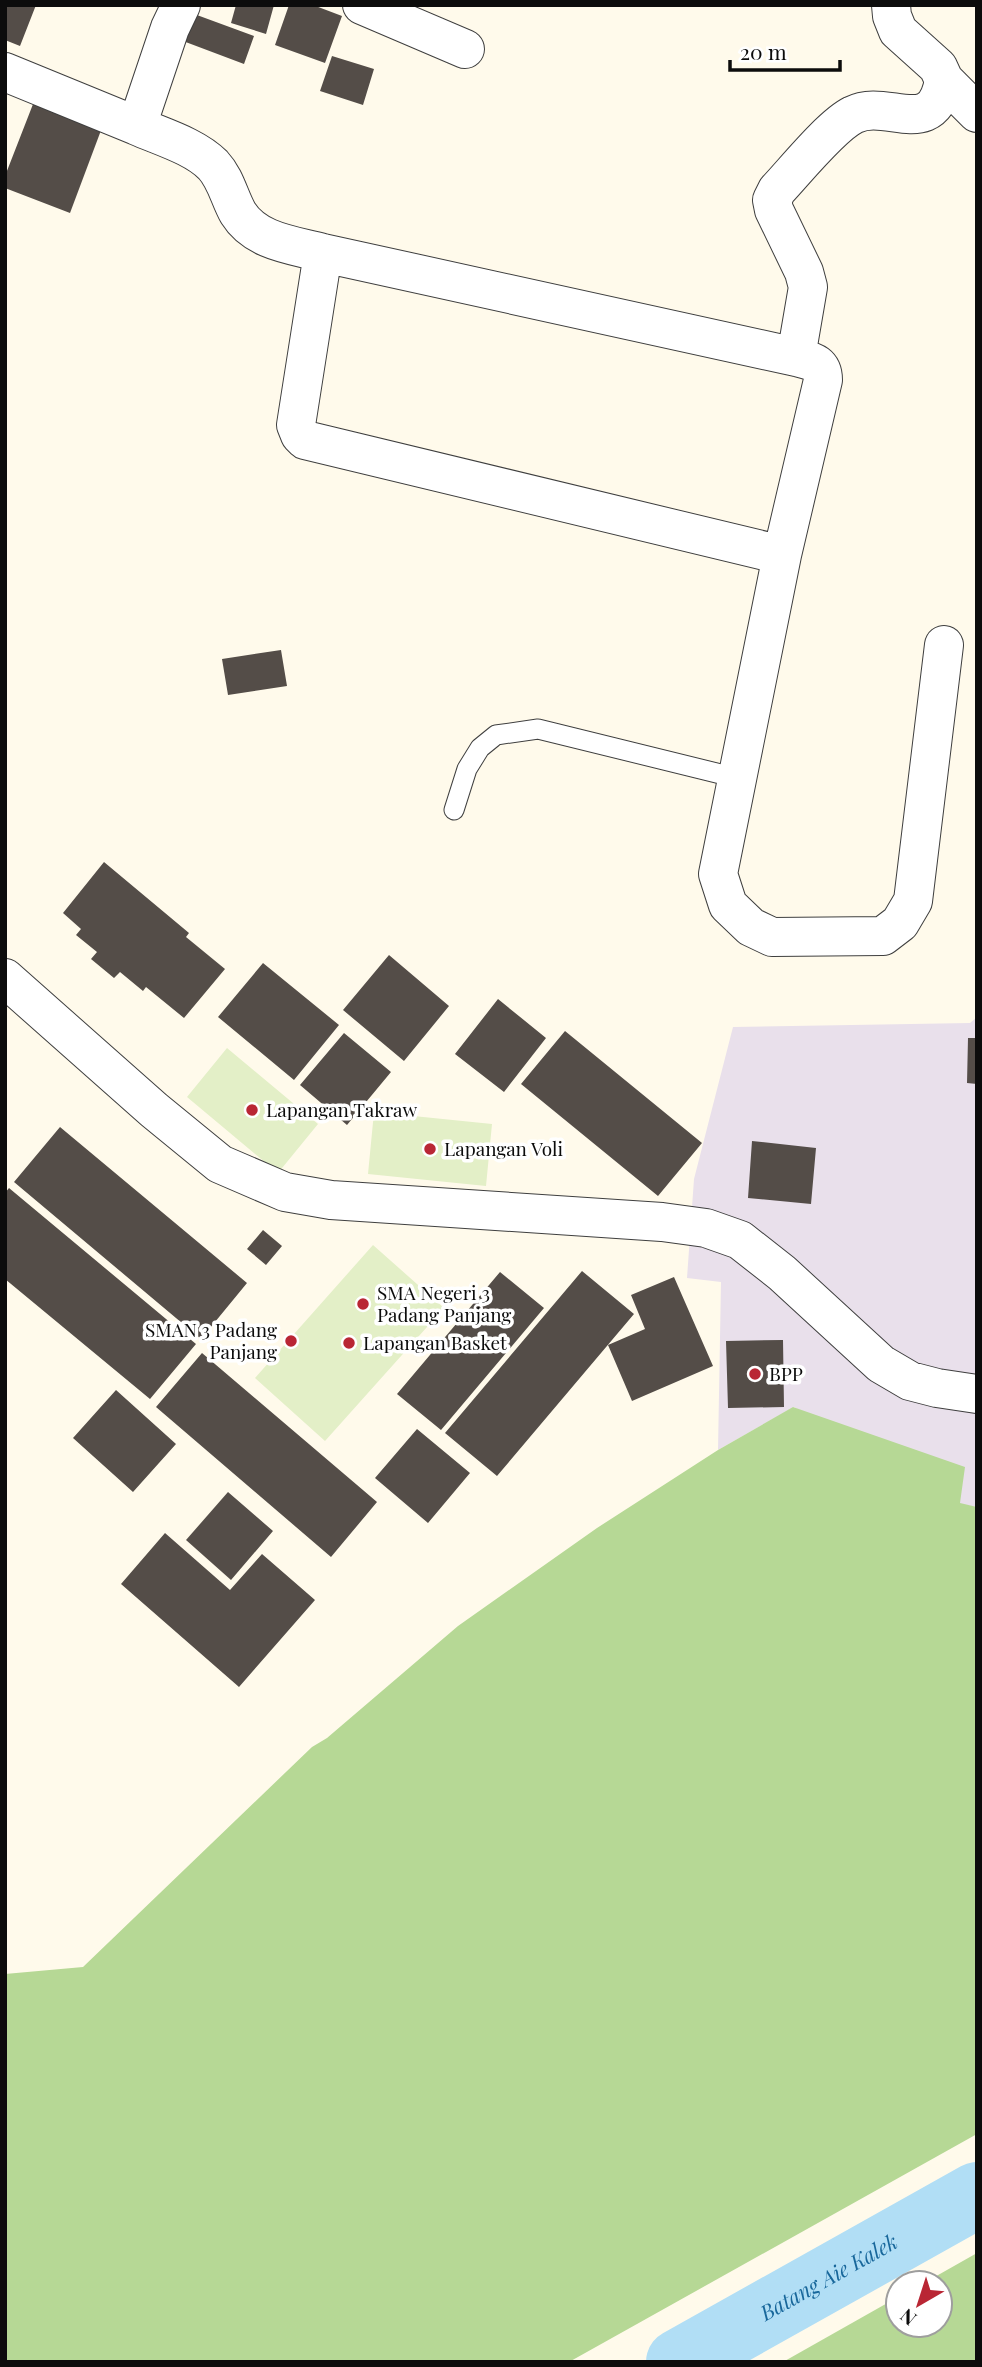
<svg xmlns="http://www.w3.org/2000/svg" width="982" height="2367" font-family="'Playfair Display',serif">
  <rect width="100%" height="100%" fill="#fffaeb"/>
  <path fill="#e9e0eb" d="M977,1017V1507L960,1504L794,1407L718,1450L721,1282L687,1278L694,1179L733,1027L970,1023Z"/>
  <path fill="#b6d895" d="M793,1407L965,1467L960,1503L977,1507V2134L569,2362H5V1974L83,1967L312,1747L327,1738L458,1626L597,1528L718,1450Z
    M977,2253V2362H783L898,2297V2325H940V2283H924Z"/>
  <path fill="#e3efc7" d="M227,1048L318,1124L278,1173L187,1097Z
    M374,1112L492,1124L486,1186L368,1174Z
    M373,1245L444,1308L325,1441L255,1378Z"/>
  <g fill="none" stroke-linecap="round" stroke-linejoin="round">
    <path stroke="#b1def5" stroke-width="66" id="s1" d="M679,2362L977,2195"/>
  </g>
  <path fill="#544d48" d="M5,5H36L20,46L5,40Z
    M236,5H274L266,34L231,23Z
    M289,5H313L342,16L325,63L275,45Z
    M186,11L254,36L244,64L175,38Z
    M332,56L374,69L363,105L320,91Z
    M35,99L103,125L70,213L5,188V176Z
    M281,650L287,686L228,695L222,659Z
    M104,862L189,933L186,937L225,969L184,1018L146,987L143,991L120,972L114,978L91,959L97,952L76,935L81,929L63,913Z
    M389,955L449,1006L404,1061L343,1010Z
    M263,963L339,1025L294,1080L218,1017Z
    M498,999L546,1038L504,1092L455,1054Z
    M565,1031L702,1143L658,1196L521,1084Z
    M344,1033L391,1072L347,1125L300,1085Z
    M968,1038H977V1084L967,1083Z
    M60,1127L247,1283L201,1339L14,1182Z
    M752,1141L816,1148L811,1204L748,1198Z
    M9,1188L196,1344L150,1399L5,1279V1193Z
    M263,1230L282,1246L266,1265L247,1249Z
    M582,1271L634,1314L497,1476L445,1433Z
    M500,1272L544,1308L441,1430L397,1394Z
    M674,1277L713,1366L632,1401L608,1345L645,1329L631,1295Z
    M783,1340L784,1407L728,1408L726,1341Z
    M202,1353L377,1502L331,1557L156,1407Z
    M116,1390L176,1444L133,1492L73,1438Z
    M417,1429L470,1473L428,1523L375,1478Z
    M228,1492L273,1531L231,1580L186,1540Z
    M165,1533L230,1590L262,1554L315,1600L239,1687L121,1584Z"/>
  <g fill="none" stroke-linecap="round" stroke-linejoin="round">
    <g stroke="#3f3f3f" stroke-width="21">
      <path id="lane" d="M454,810L467,769L480,748L496,735L538,729L737,778"/>
    </g>
    <g stroke="#3f3f3f" stroke-width="40">
      <path id="street" d="M181,5L170,28L137,126C162,137 194,146 213,165C226,179 229,197 238,213C256,242 293,245 323,253L796,357C811,361 823,362 823,380L782,555L718,874L728,905L751,927L772,937L883,936L900,923L913,901L944,645
        M362,5L465,49
        M891,5L892,16L898,31L938,67L944,80L977,113
        M5,72L137,126
        M323,253L296,425L300,435L305,440L782,555
        M796,357L808,287L804,272L774,210L772,200L777,190C795,171 831,126 853,115C887,97 933,142 944,80
        M5,978L154,1110L220,1164L285,1192L331,1200L662,1222L706,1228L740,1240L782,1273L881,1364L910,1381L937,1388L977,1394"/>
    </g>
    <use href="#lane" stroke="#fff" stroke-width="19"/>
    <use href="#street" stroke="#fff" stroke-width="38"/>
  </g>
  <g fill="#b92634" stroke="#fff" stroke-width="2.5">
    <circle cx="252" cy="1110" r="7"/>
    <circle cx="430" cy="1149" r="7"/>
    <circle cx="363" cy="1304" r="7"/>
    <circle cx="291" cy="1341" r="7"/>
    <circle cx="349" cy="1343" r="7"/>
    <circle cx="755" cy="1374" r="7"/>
  </g>
  <g text-anchor="middle" stroke-width="7" stroke-linejoin="round" paint-order="stroke">
    <g font-size="19" fill="#0c0c0c" stroke="#fff" text-anchor="start">
      <text x="266" y="1117">Lapangan Takraw</text>
      <text x="444" y="1156">Lapangan Voli</text>
      <text x="377" y="1300">SMA Negeri 3<tspan x="377" dy="22">Padang Panjang</tspan></text>
      <text x="277" y="1337" text-anchor="end">SMAN 3 Padang<tspan x="277" dy="22">Panjang</tspan></text>
      <text x="363" y="1350">Lapangan Basket</text>
      <text x="769" y="1381">BPP</text>
    </g>
    <g font-size="21" font-style="italic" fill="#18679b" stroke="#fff">
      <text dy="7" stroke="none"><textPath href="#s1" startOffset="172">Batang Aie Kalek</textPath></text>
    </g>
  </g>
  <rect width="982" height="2367" fill="none" stroke="#0c0c0c" stroke-width="14"/>
  <g transform="translate(919 2304) rotate(219)"><circle r="33" fill="#ffffff" stroke="#9e9e9e" stroke-width="2"/>
  <path d="M0-5L12 26L0 18L-12 26Z" fill="#b92634"/>
  <text y="-10" font-size="19" font-weight="bold" text-anchor="middle" fill="#0c0c0c">N</text>
  </g>
  <path d="M730 60v10h110v-10" fill="none" stroke="#0c0c0c" stroke-width="3.5"/>
  <text x="740" y="60" font-size="21" fill="#0c0c0c" stroke="#ffffff" stroke-width="5" paint-order="stroke">20 m</text>
</svg>
